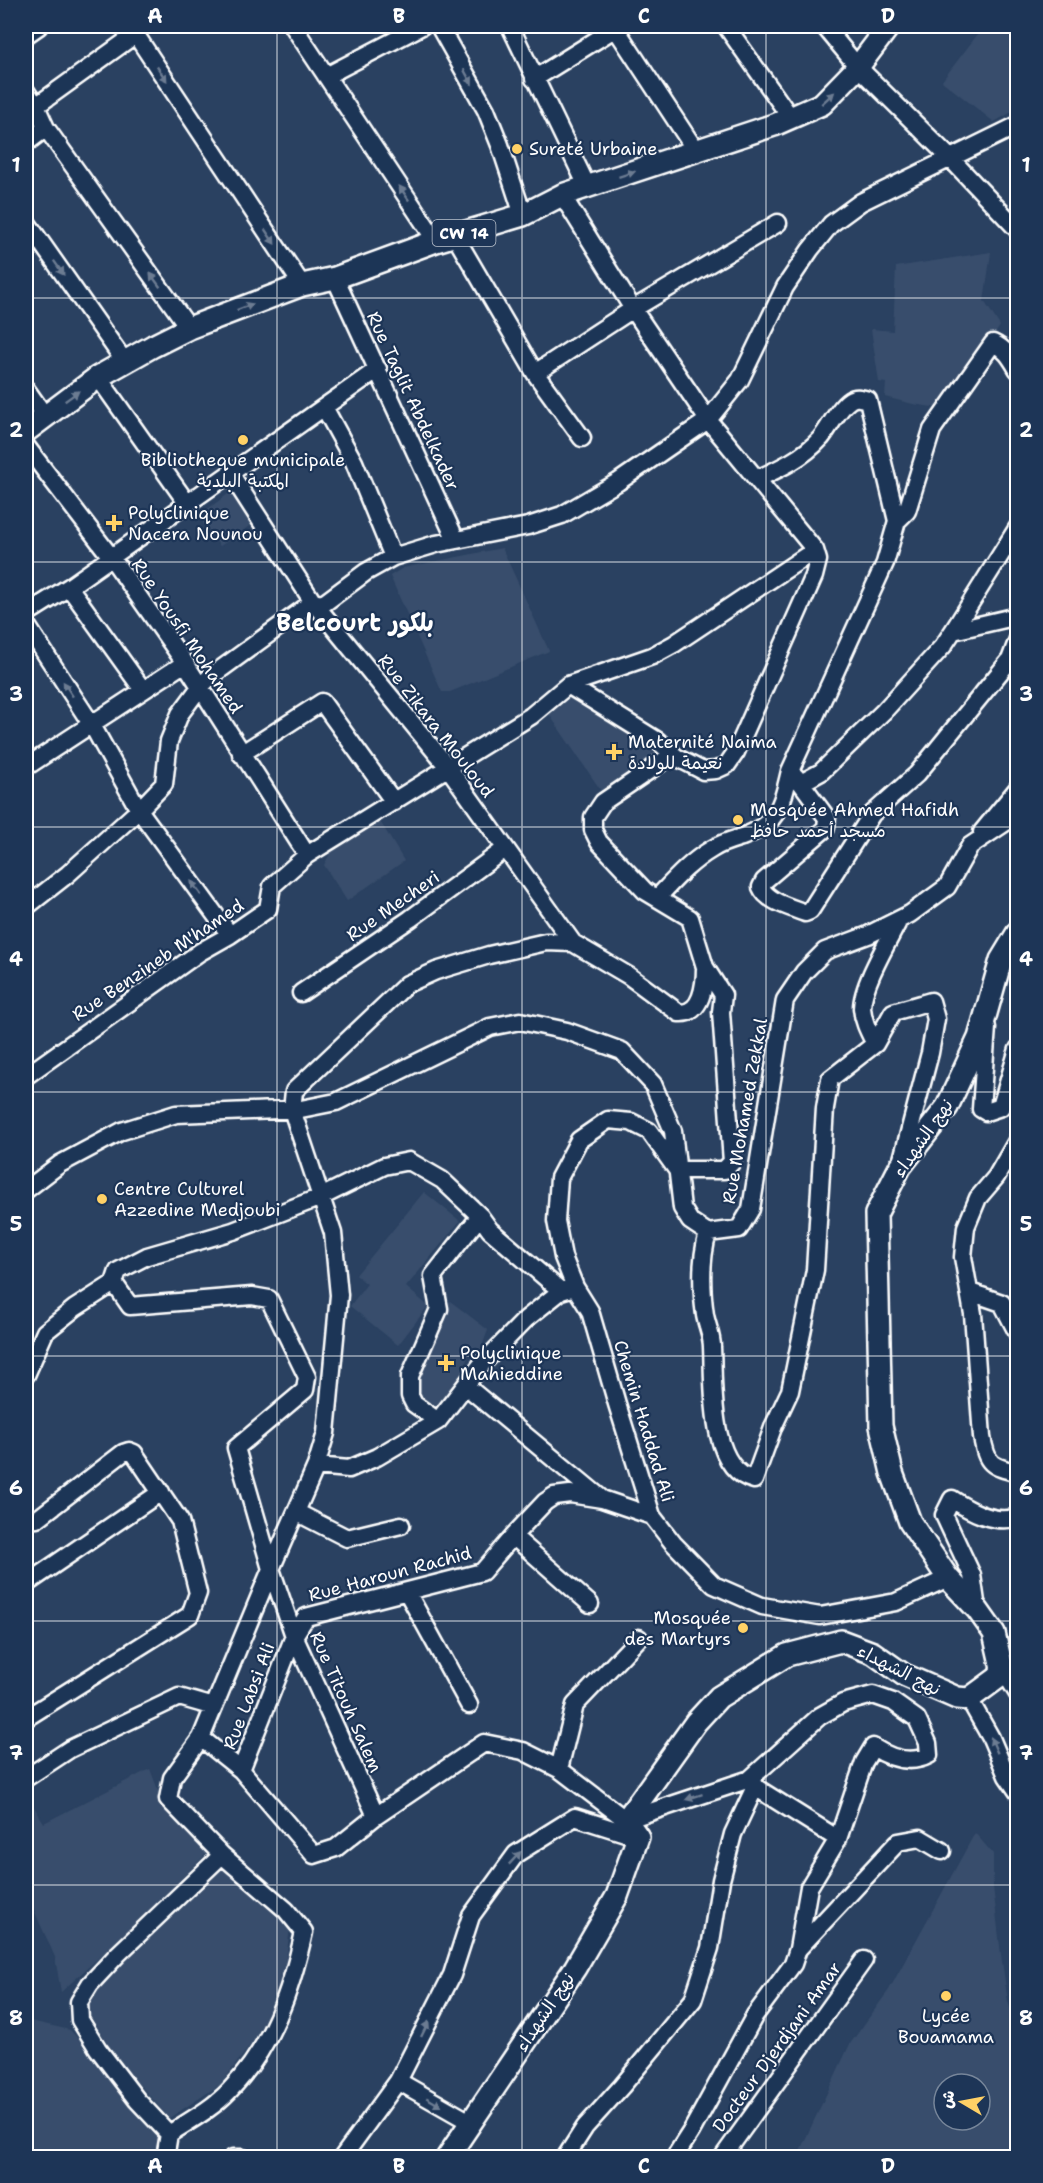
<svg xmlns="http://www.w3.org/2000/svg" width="1043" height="2183" font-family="'Shantell Sans','Playpen Sans Arabic',sans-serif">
  <rect width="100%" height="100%" fill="#2a4161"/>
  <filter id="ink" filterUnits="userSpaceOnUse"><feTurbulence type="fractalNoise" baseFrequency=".0167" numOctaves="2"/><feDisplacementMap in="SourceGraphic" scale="12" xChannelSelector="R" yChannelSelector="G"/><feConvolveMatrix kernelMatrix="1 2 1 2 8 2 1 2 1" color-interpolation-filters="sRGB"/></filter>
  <g filter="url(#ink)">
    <path fill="#394e6c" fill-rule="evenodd" d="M984,26H1017V109L994,122L942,81Z
      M991,252L984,301L1000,326L946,409L913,404L885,397L886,383L879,382L871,329L893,331L896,267Z
      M235,489L258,520L220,546L198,516Z
      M502,548L549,651L450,692H442L390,576L403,568Z
      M566,697L575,698L653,742V762L604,795L547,711Z
      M378,818L404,861L347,901L324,865L332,850Z
      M424,1192L460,1221L406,1287L428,1306L398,1345L350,1306L367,1284L356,1275Z
      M450,1301L488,1330L479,1354L470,1351L460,1378L437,1410L420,1394L418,1384Z
      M150,1769L159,1793L208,1852L130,1929L61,1992L55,1957L26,1892V1799L28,1797L44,1823Z
      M975,1833L993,1854V1887L1001,1955L1008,2002L1017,2026V2157H797L850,2044L889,1990ZM944,2084H980V2120H944Z
      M231,1860L290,1926L285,1969L268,2018L251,2044L221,2084L169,2118L141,2086L124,2070L87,2010L91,1997L101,1984Z
      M26,2020L70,2030L119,2082L160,2138L155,2157L26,2158Z"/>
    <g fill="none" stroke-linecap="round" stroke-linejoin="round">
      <g stroke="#fff" stroke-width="21">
        <path id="minor" d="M130,26L302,285
          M293,26L436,241
          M439,26L486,110L500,145L523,215
          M510,26L588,188
          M614,26L696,151
          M726,26L791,118
          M824,26L858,67L950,158L1018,230
          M26,35L39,26
          M326,76L422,26
          M534,79L619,26
          M26,91L36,106L46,128L189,328
          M36,106L136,34
          M26,143L46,128
          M562,195L633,309L708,420L815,550L818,560L814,576L736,752L727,765L716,770L703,771L676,757L658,741L568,685
          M26,221L125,362
          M455,236L535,373L582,438
          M335,278L456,540
          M535,373L633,309L778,223
          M98,377L187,503
          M26,389L45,416
          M324,407L354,462L393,557
          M26,446L111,557L185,663L307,855
          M230,473L313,602L447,766L573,943
          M897,521L907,511L932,430L993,343C1006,349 1011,358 1018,370
          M69,587L143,690
          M26,614L69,587L378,369
          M26,624L92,725L139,810L230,935
          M953,631L1018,527
          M241,754L322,702L394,802
          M672,755L603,802L593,817V830L599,842L645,891L690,918L705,967L723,995L721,1012L732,1162L724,1170H677L649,1131L631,1122L608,1120L579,1140L559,1178L556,1221L563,1257L575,1287L590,1311L617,1404L652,1516L673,1543L714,1585L762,1606L820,1616L896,1602L948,1578
          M26,767L185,663
          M795,776L801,783L821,772L884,711L943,646L953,631L1018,616
          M801,783L827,818L826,828L764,881L761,887C767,902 791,907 805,913L810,911L872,814L917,774L1010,660L1018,639
          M982,832L1018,788
          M657,898C675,879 690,862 712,849C721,843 732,840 742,837C778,824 782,805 790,771L885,563L897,521L868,400C861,398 856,396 850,400C838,408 830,427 821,438C803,458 781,468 757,479
          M26,907L68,874L139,810L164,784L169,741L180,714L200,687L210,677L313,602L323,604L366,572L393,557L436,544L528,526L562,515L618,482L708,420L740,380L785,287L810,250L831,224L861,202L1018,125
          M301,993L410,919L505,849
          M987,1027L981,1109L986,1112L1001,1107L1018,1049
          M875,1044C869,1032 863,1021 862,1008C862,985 888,942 899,920
          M26,1076L200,952L230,935L268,909L272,886L307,855L531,716L568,685L652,656L674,644L815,550
          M1018,1139L996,1177L978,1198L966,1227L963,1257L973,1314L982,1437C987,1465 991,1466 1018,1473
          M26,1190L60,1164L122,1131L176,1114L301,1109L336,1102L490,1027L520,1021L567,1031L622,1051L653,1084L673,1131L682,1208L690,1221L708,1233L739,1229L751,1209L785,1000L804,972L825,951L868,935L910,914L947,887L970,846L1018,814
          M708,1233C700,1260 701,1287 705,1315C707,1326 712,1336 712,1347C714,1383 708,1469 754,1480L774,1425L790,1391L815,1270L825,1108L830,1079L875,1044L893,1012L931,1001L936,1019L930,1053L901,1163
          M970,1292L1002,1303L1018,1334
          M26,1375L45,1332L75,1308L114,1283
          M466,1386L602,1499
          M438,1421L414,1404L410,1396V1376L439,1309L433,1276L480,1216
          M316,1466L349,1469L377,1457L438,1421L482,1364L526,1319L561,1291L571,1288
          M296,1512L347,1538L401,1525
          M26,1520L37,1519L123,1453L129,1451L134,1453L180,1521L198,1593L190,1615L26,1718
          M513,1536L590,1604
          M26,1584L161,1492
          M407,1592L469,1705
          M977,1609L972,1575L944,1515L952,1499C970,1511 995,1525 1018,1517
          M1002,1668L1018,1694
          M969,1699L991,1738L1007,1776L1018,1792
          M201,1738L241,1770L314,1855L336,1848L376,1816L484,1743L523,1751L559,1769L626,1820L750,1779
          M559,1769L575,1705L639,1638
          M241,1770L294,1636L306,1617L482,1572L513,1536L545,1502L554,1496L570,1494L602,1499L652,1516
          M26,1778L70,1749L179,1697L214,1707
          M755,1787L838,1839
          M376,1816L294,1636L271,1569L316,1466L326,1433L339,1295L333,1233L292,1110L294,1091L407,984L436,971L489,955L546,942L573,943L629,976L679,1013C702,1015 705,984 705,967
          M798,1949L898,1842L920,1838L942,1851
          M398,2081L470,2122
          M169,2134L137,2100L98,2049L80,2020L79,2002L90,1984L118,1954L222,1855
          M165,2158L169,2134C189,2121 212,2109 229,2091C272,2047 291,1991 304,1932L286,1910L222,1855L168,1799L172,1778L201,1738L271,1569L236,1448L305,1390L307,1377L269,1299L252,1296L130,1306L114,1283L118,1271L147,1256L233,1231L321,1197L384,1166L409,1161L442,1180L480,1216L490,1230L561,1291
          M233,2158H243
          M342,2158L398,2081L452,1975L471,1916L516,1854L575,1817L638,1837
          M565,2158L585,2127L622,2086L693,2000L710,1948L721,1880L733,1834L755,1787L750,1779L820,1716L843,1703L873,1695L893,1702L917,1719L928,1743L929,1755C910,1765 890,1758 873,1747L864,1762L838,1839L809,1887L798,1949L793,1964L755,2015L692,2130L674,2158
          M722,2158L864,1960"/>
      </g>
      <g stroke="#fff" stroke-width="26">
        <path id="major" d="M26,431L98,377L153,346L189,328L302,285L335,278L436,241L523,215L562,195L774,125L822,104L858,67L889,26
          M447,2158L575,1968L617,1896L638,1837L626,1820L696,1722L719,1697L787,1655L841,1641L873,1653L904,1675L957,1698L969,1699L999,1677L1002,1668L994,1633L977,1609L948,1578L910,1522L892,1473L881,1426L876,1214L900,1167L947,1107L979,1038L1001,960L1018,932"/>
      </g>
      <use href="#minor" stroke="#1d3557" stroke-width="16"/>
      <use href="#major" stroke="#1d3557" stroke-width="21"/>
    </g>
    <defs><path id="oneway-solid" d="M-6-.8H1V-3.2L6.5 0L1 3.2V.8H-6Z" transform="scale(1.5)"/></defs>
    <g fill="#6c7c92">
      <use href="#oneway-solid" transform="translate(162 74) rotate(56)"/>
      <use href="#oneway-solid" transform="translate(468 77) rotate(61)"/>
      <use href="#oneway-solid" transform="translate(828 98) rotate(-42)"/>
      <use href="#oneway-solid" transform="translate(627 174) rotate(-18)"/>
      <use href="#oneway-solid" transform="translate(404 193) rotate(-124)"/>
      <use href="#oneway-solid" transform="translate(270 237) rotate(56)"/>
      <use href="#oneway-solid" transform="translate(59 268) rotate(55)"/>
      <use href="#oneway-solid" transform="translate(155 280) rotate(-126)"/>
      <use href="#oneway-solid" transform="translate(245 307) rotate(-21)"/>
      <use href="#oneway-solid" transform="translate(72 396) rotate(-36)"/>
      <use href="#oneway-solid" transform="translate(68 689) rotate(-123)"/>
      <use href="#oneway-solid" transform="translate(196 888) rotate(-126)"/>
      <use href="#oneway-solid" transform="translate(994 1745) rotate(-113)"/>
      <use href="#oneway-solid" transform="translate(694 1797) rotate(162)"/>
      <use href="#oneway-solid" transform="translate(515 1858) rotate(-47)"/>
      <use href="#oneway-solid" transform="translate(425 2029) rotate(-64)"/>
      <use href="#oneway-solid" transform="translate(434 2102) rotate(30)"/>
    </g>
  </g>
  <path fill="none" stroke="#fff" stroke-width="1.5" stroke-opacity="0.55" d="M277,26V2158M522,26V2158M766,26V2158M26,298H1018M26,562H1018M26,827H1018M26,1092H1018M26,1356H1018M26,1621H1018M26,1885H1018"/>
  <g fill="#ffd166" stroke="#1d3557" stroke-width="2">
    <circle cx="517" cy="149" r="6"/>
    <circle cx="243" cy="440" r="6"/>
    <path d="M111 514h6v6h6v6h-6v6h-6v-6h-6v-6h6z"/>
    <path d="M611 743h6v6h6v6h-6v6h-6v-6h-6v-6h6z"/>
    <circle cx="738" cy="820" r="6"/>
    <circle cx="102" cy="1199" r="6"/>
    <path d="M443 1354h6v6h6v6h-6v6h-6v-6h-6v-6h6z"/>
    <circle cx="743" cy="1628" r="6"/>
    <circle cx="946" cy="1996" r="6"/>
  </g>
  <g text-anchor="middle" stroke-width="4.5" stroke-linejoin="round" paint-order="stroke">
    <rect fill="#1d3557" stroke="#bbc2cd" stroke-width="1.5" x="432.5" y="220" width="63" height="26" rx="4.5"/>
    <g font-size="16" font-weight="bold" fill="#fff">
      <text x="464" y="239">CW 14</text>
    </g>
    <g font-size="18" fill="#fff" stroke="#1d3557" text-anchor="start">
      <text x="529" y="155">Sureté Urbaine</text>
      <text x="243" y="466" text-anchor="middle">Bibliotheque municipale<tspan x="243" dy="21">المكتبة البلدية</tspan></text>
      <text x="128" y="519">Polyclinique<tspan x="128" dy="21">Nacera Nounou</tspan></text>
      <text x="628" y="748">Maternité Naima<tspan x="628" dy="21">نعيمة للولادة</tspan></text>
      <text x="750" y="816">Mosquée Ahmed Hafidh<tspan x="750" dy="21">مسجد أحمد حافظ</tspan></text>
      <text x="114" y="1195">Centre Culturel<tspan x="114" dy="21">Azzedine Medjoubi</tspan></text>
      <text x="460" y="1359">Polyclinique<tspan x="460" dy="21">Mahieddine</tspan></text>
      <text x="731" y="1624" text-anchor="end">Mosquée<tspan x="731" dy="21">des Martyrs</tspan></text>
      <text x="946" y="2022" text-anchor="middle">Lycée<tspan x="946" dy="21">Bouamama</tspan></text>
    </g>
    <g font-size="18" fill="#fff" stroke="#1d3557">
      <text transform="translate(413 401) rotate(65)" y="6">Rue Taglit Abdelkader</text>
      <text transform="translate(187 636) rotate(56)" y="6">Rue Yousfi Mohamed</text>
      <text transform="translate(436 726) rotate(52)" y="6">Rue Zikara Mouloud</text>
      <text transform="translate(393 906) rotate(-35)" y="6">Rue Mecheri</text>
      <text transform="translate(158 960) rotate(-34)" y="6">Rue Benzineb M'hamed</text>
      <text transform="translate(745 1111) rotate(-80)" y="6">Rue Mohamed Zekkal</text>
      <text transform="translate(923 1138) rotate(-55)" y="6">نهج الشهداء</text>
      <text transform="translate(644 1421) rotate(73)" y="6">Chemin Haddad Ali</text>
      <text transform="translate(390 1574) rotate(-15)" y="6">Rue Haroun Rachid</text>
      <text transform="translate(899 1670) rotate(27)" y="6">نهج الشهداء</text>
      <text transform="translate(249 1696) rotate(-69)" y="6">Rue Labsi Ali</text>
      <text transform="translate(346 1702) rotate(66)" y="6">Rue Titouh Salem</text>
      <text transform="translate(545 2012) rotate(-56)" y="6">نهج الشهداء</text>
      <text transform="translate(777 2047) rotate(-54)" y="6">Docteur Djerdjani Amar</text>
    </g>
    <g font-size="24" font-weight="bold" fill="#fff" stroke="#1d3557">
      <text x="355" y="631">Belcourt بلكور</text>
    </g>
  </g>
  <rect width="1043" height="2183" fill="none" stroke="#1d3557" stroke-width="66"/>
  <g transform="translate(962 2102) rotate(280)"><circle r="28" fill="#1d3557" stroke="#77869a" stroke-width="1.5"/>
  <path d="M0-4.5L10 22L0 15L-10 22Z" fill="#ffd166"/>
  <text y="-9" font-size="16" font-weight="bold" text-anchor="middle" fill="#ffffff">ش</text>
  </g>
  <rect x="33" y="33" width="977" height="2117" fill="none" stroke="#fff" stroke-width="2"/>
  <g font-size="20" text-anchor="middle" font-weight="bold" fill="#fff">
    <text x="155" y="23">A</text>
    <text x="399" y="23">B</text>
    <text x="644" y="23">C</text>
    <text x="888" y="23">D</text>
    <text x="16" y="172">1</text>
    <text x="1026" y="172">1</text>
    <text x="16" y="437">2</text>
    <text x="1026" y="437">2</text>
    <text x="16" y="701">3</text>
    <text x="1026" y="701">3</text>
    <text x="16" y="966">4</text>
    <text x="1026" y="966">4</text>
    <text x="16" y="1231">5</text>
    <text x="1026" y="1231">5</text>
    <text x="16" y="1495">6</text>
    <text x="1026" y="1495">6</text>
    <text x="16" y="1760">7</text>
    <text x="1026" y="1760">7</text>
    <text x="16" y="2025">8</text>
    <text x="1026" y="2025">8</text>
    <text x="155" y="2173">A</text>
    <text x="399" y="2173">B</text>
    <text x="644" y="2173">C</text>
    <text x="888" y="2173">D</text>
  </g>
</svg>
